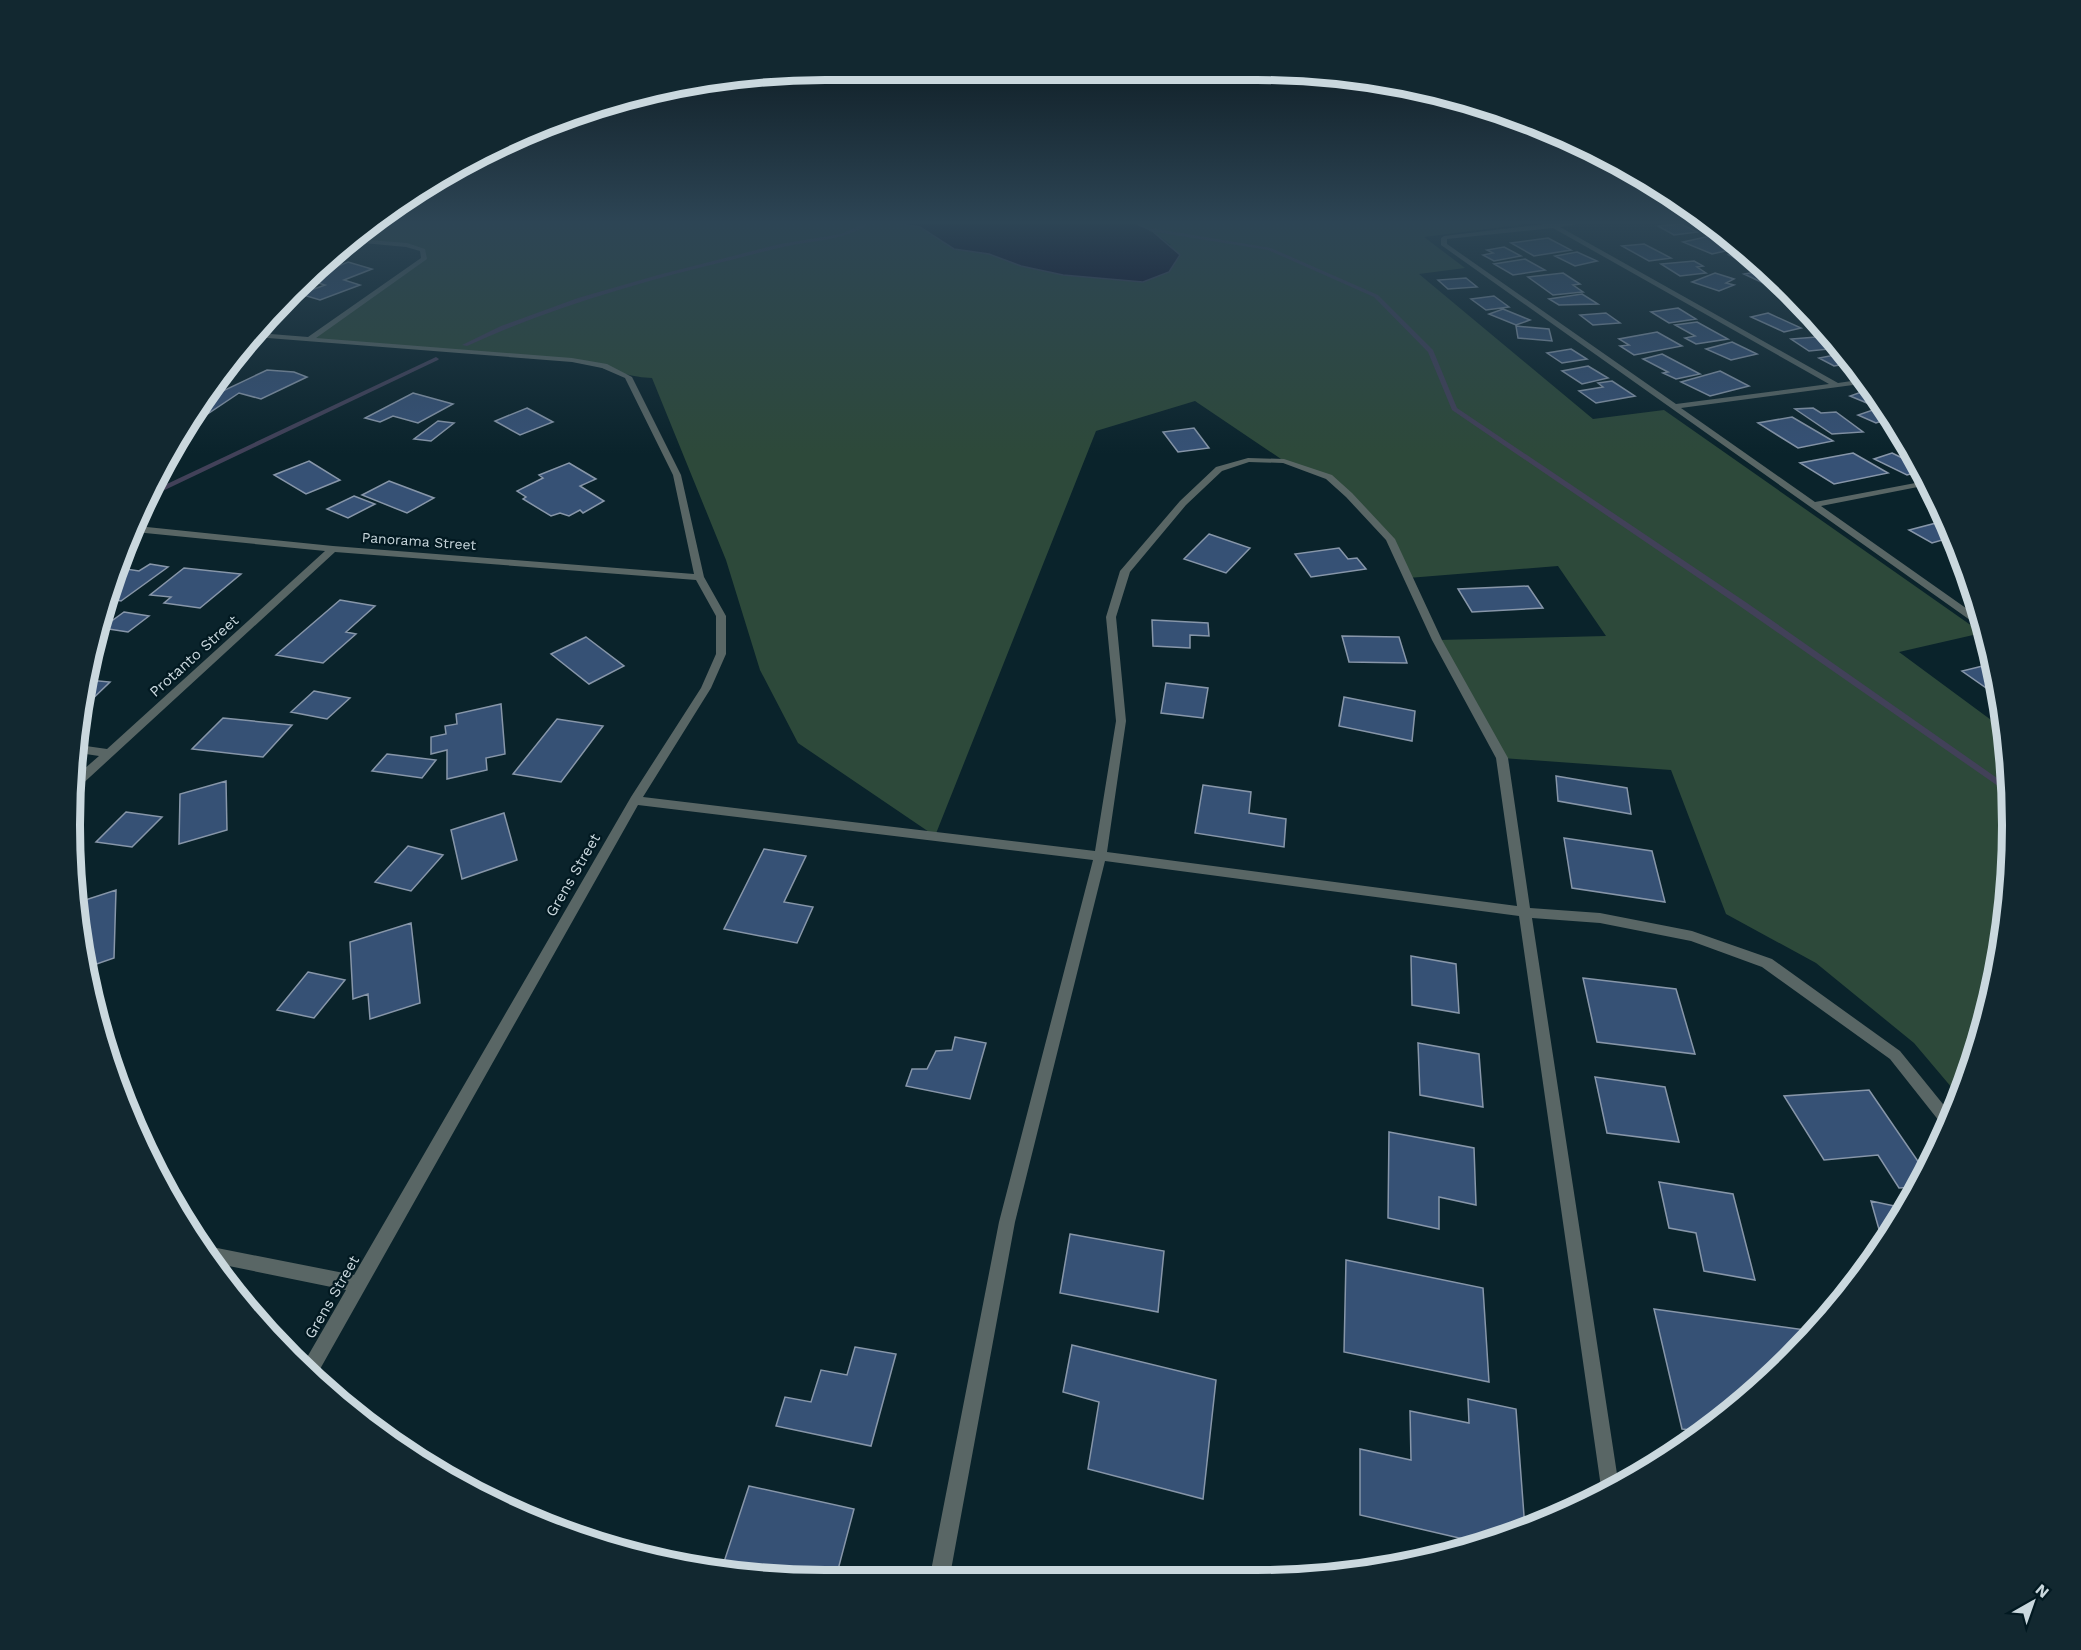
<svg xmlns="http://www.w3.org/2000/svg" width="2081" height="1650" font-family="'Work Sans',sans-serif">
  <rect width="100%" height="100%" fill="#0a232b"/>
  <path fill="#2d493a" d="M379,223H896L920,227L954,249L989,254L1021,266L1171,245L1151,230L1134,223H1534L1424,237L1465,268L1419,274L1593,419L1664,410L1982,633L1899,652L2006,731L2010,875L1986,1021L1958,1095L1914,1043L1816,963L1726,914L1671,770L1502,758L1437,640L1606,636L1558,566L1408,578L1390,539L1329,478L1284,461L1195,401L1096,431L935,836L798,743L760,670L726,560L652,378C624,377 599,365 572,360L308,340L424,259L423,250L407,245L355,241Z"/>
  <path fill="#080020" stroke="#424159" stroke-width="1.5" d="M896,223H1134L1151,230L1180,255L1169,272L1143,282L1063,275L1021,266L989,254L954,249L920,227Z"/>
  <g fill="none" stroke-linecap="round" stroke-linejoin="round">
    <path fill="#424159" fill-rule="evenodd" d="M864,223H871C847,239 820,240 793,245C772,249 751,255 731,260C640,282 552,307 467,346L462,345L501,326L578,298L658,275L780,244L841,234Z
      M1151,228L1271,248L1378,295L1433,350L1457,408L1747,603L2007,785L2008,793L1741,607L1452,410L1428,352L1374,297L1268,250L1149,231Z
      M436,357L439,359L438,360L150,497L152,491Z"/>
  </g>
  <path fill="#365175" stroke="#8796a9" stroke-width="1.5" d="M1681,224L1697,232L1674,235L1658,226Z
    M1710,236L1739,248L1712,254L1683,242Z
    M1548,238L1571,250L1534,256L1511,243Z
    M1644,244L1671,258L1649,261L1622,246Z
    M1504,247L1521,256L1494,261L1483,255L1493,253L1487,250Z
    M1577,252L1597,261L1575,266L1555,256Z
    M1745,253L1757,260L1763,266L1753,267L1729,255Z
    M1525,259L1545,270L1513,275L1494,264Z
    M1694,261L1703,266L1697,267L1706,273L1680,276L1661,264Z
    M348,262L372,269L344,280L360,285L320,300L300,294L325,285L305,279L316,271L321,273Z
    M1767,270L1776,280L1763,283L1744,274Z
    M1563,273L1580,284L1573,285L1583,292L1553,295L1528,277Z
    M1715,273L1734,279L1726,283L1734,285L1719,291L1692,282Z
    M1466,278L1477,287L1448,289L1438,280Z
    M1582,294L1598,304L1559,305L1549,299Z
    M1494,296L1509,307L1486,310L1471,299Z
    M1678,308L1696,319L1669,323L1651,312Z
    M1503,309L1530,320L1516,325L1489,314Z
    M1606,313L1620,323L1593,325L1580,315Z
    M1768,313L1801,328L1784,332L1751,317Z
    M1697,322L1728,339L1696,344L1685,338L1695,336L1675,325Z
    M1516,326L1549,329L1552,341L1518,338Z
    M1657,332L1682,346L1634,355L1620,346L1629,345L1619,339Z
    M1816,337L1824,342L1833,341L1840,348L1809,351L1791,339Z
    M1732,342L1757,354L1731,360L1706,349Z
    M1571,349L1587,359L1562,363L1547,353Z
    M1845,353L1857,367L1846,364L1834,366L1819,358Z
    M1662,354L1700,374L1676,379L1663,373L1668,372L1643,359Z
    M1588,366L1608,378L1582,384L1562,371Z
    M267,370L294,372L307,377L261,399L239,393L203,417L193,418L215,388L223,391Z
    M1720,371L1749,386L1710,396L1681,382Z
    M1612,381L1635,396L1596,403L1579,391L1603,387L1598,383Z
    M1867,390L1875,394L1891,418L1876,423L1858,415L1879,408L1850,396Z
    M413,393L453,404L418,423L393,416L380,422L365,418Z
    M527,408L553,422L520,435L495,421Z
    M1813,408L1821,413L1836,412L1863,432L1832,434L1795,409Z
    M1792,417L1833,441L1798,448L1758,423Z
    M438,421L454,423L431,441L414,439Z
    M1194,428L1209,448L1178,452L1163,432Z
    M1853,453L1888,473L1834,484L1800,463Z
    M1892,453L1919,466L1922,471L1907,475L1874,459Z
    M309,461L340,480L306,494L274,475Z
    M569,463L596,479L580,486L604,501L583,513L580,510L569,516L560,513L551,516L523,499L526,497L517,491L543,478L539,475Z
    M389,481L434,498L407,513L362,495Z
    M354,496L375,504L348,518L327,509Z
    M1944,521L1957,549L1942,540L1932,543L1909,530Z
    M1209,534L1250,548L1226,573L1184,559Z
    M1339,548L1348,559L1357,558L1366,569L1311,577L1295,554Z
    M150,564L168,567L121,601L108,598L120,568L139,571Z
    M184,568L241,574L200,608L164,603L171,597L150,595Z
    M1528,586L1543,608L1472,612L1458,589Z
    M340,600L375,606L346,632L356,634L323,663L276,655Z
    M124,612L149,616L128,632L102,628Z
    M1152,620L1208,623L1209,636L1190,635V648L1153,646Z
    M1342,636L1399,637L1407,663L1349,662Z
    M586,637L624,666L589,684L551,654Z
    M1991,664L1999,697L1962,671Z
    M88,680L110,682L85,706Z
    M1166,683L1208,688L1203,718L1161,713Z
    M314,691L350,698L327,719L291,712Z
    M1344,697L1415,711L1412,741L1339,726Z
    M501,704L505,754L486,758L487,770L447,779V750L431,754V737L446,734L445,726L457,724L456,714Z
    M223,718L292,725L263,757L192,749Z
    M557,719L603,726L561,782L513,774Z
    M387,754L436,760L422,778L372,771Z
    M1556,776L1627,788L1631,814L1558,801Z
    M226,781L227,830L179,844L180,794Z
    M1203,785L1251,792L1249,813L1286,819L1284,847L1195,833Z
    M126,812L162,817L132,847L96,842Z
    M504,813L517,860L462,879L451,830Z
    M1564,838L1652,851L1665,902L1572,888Z
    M408,846L443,855L411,891L375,882Z
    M764,849L806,856L784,902L813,907L797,943L724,929Z
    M116,890L114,958L88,967L79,902Z
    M411,923L420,1003L370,1019L368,994L353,999L350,942Z
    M1411,956L1456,964L1459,1013L1412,1005Z
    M308,972L345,980L314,1018L277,1010Z
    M1583,978L1676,989L1695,1054L1597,1042Z
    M955,1037L986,1043L970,1099L906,1086L912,1069H927L936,1051L952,1050Z
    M1418,1043L1479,1054L1483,1107L1420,1095Z
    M1595,1077L1665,1087L1679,1142L1607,1133Z
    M1869,1090L1926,1173L1917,1187L1899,1188L1878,1155L1824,1160L1784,1096Z
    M1389,1132L1474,1148L1476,1205L1439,1197V1229L1388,1218Z
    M1659,1182L1733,1194L1755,1280L1704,1271L1696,1233L1669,1228Z
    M1871,1201L1904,1208L1887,1235L1880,1233Z
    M1070,1234L1164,1251L1158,1312L1060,1293Z
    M1346,1260L1483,1288L1489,1382L1344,1352Z
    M1654,1309L1813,1331L1754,1394L1701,1431L1682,1429Z
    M1072,1345L1216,1380L1203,1499L1088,1469L1099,1402L1063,1392Z
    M855,1347L896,1354L871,1446L776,1426L785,1397L811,1402L821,1370L847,1375Z
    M1468,1399L1516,1409L1525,1529L1499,1541L1485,1544L1360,1515V1449L1411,1460L1410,1411L1469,1423Z
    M749,1486L854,1509L835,1581L721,1571Z"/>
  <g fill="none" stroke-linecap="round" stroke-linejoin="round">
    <path fill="#596665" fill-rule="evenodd" d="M1553,223H1582L1560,227L1838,383L1865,379L1868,383L1681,408L1815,502L1926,481L1928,485L1821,506L1980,618L1982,626L1977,625L1441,245V238L1444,236ZM1553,228L1829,384L1676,404L1447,244V239Z
      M1694,223H1701L1732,240H1728Z
      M357,239L407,243L425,249L427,259L316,338L572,358L607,364L632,377L681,475L704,577L726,616V654L711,688L643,797L1095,851L1116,721L1106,617L1120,571L1180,501L1216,467L1248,458L1284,459L1332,475L1352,493L1395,539L1442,640L1508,758L1530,908L1600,913L1692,931L1772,959L1900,1051L1951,1114L1946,1127L1943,1126L1890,1059L1762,967L1691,941L1600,923L1532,918L1619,1487L1602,1494L1519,916L1105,861L1015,1222L949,1581H929L999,1222L1093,860L638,805L315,1378L302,1366L346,1290L214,1263L202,1248L207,1246L354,1275L631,797L701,688L716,654V616L696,580L335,552L78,788L74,789L75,777L99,756L79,753V745L107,749L325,551L135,532L137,526L333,546L694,574L673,475L625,378L602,368L572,362L255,337L258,333L308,337L421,258L420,251L406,247L353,242ZM1249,462L1283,463L1326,479L1346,497L1386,540L1432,640L1496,758L1517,906L1107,852L1126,721L1116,617L1130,572L1186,505L1222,471Z"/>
  </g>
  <linearGradient id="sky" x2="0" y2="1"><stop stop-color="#061318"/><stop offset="0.49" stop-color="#2d4555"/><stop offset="1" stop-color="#2d4555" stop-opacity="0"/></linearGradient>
  <rect width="2081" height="454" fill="url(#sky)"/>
  <g text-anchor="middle" stroke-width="4.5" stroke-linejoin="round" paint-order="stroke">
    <g font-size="14" fill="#cad8de" stroke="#021921">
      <text transform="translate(419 541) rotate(4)" y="5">Panorama Street</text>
    </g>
    <g font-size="15" fill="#cad8de" stroke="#021921">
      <text transform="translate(194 656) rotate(-42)" y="5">Protanto Street</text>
      <text transform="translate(573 875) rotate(-60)" y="5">Grens Street</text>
      <text transform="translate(332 1297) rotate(-60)" y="5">Grens Street</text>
    </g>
  </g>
  <path d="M0 0H2081V1650H0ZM825 80H1257A745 745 0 0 1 2002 825V825A745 745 0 0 1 1257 1570H825A745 745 0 0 1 80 825V825A745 745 0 0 1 825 80Z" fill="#122830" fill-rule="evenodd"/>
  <path fill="none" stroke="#cad8de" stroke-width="8" d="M825 80H1257A745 745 0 0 1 2002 825V825A745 745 0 0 1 1257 1570H825A745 745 0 0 1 80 825V825A745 745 0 0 1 825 80Z"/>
  <g transform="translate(2033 1602) rotate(40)" stroke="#021921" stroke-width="4.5" paint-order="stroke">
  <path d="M0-4.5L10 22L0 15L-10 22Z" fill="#cad8de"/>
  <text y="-9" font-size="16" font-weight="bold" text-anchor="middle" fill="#cad8de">N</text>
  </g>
</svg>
